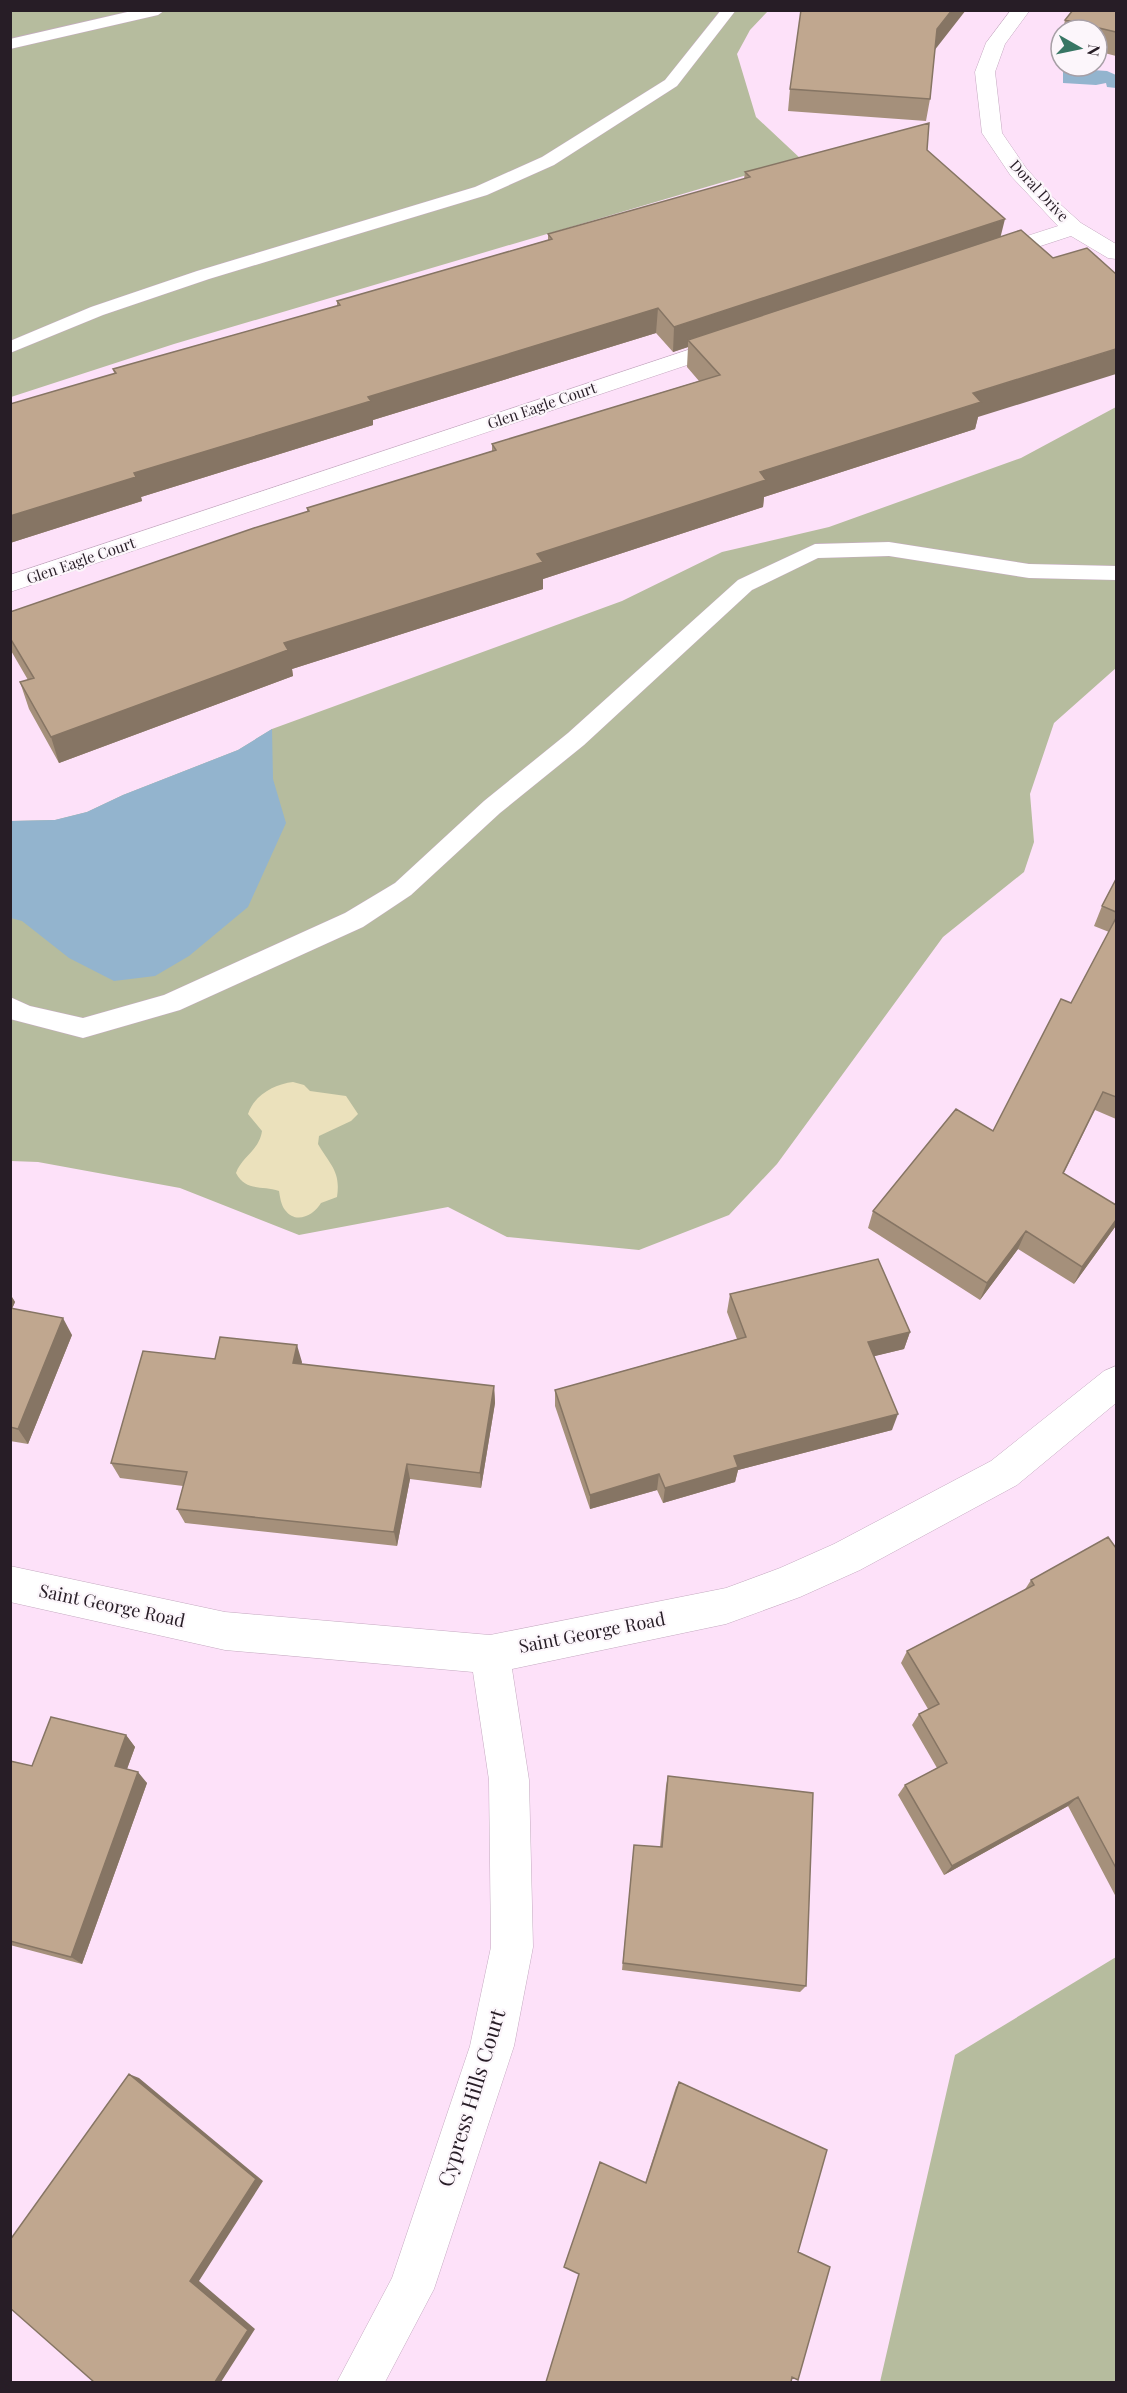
<svg xmlns="http://www.w3.org/2000/svg" width="1127" height="2393" font-family="'Playfair Display',serif">
  <rect width="100%" height="100%" fill="#fde1f9"/>
  <path fill="#b6bc9e" d="M11,11H768L750,30L737,54L756,117L801,159L174,344L11,397Z
    M1116,407V668L1054,723L1030,794L1034,842L1024,872L943,937L777,1164L729,1215L639,1250L507,1237L448,1207L299,1235L180,1188L38,1162L11,1161V821L55,820L87,812L123,795L238,750L272,729L622,601L722,552L829,527L1021,458Z
    M1116,1957V2382H880L955,2055Z"/>
  <path fill="#ebe1bc" d="M293,1082L304,1085L310,1091L346,1096L358,1114L351,1121L319,1136L318,1144C330,1165 341,1171 337,1197L321,1203C314,1215 296,1225 285,1210C281,1205 280,1197 279,1191C262,1185 246,1192 236,1173C242,1156 259,1151 262,1131L248,1114C254,1095 275,1084 293,1082Z"/>
  <path fill="#93b4ce" d="M1063,68L1107,71L1116,75V88L1107,87L1106,83L1096,85L1063,83Z
    M272,729L273,779L286,823L248,907L189,956L155,976L114,981L69,958L22,921L11,918V821L55,820L87,812L123,795L238,750Z"/>
  <g fill="none" stroke-linecap="round" stroke-linejoin="round">
    <g stroke="#c5aac1" stroke-width="1">
      <path id="lane" d="M136,10H165L158,15L10,49V39Z
        M721,10H736L677,86L554,165L487,195L209,279L103,315L10,353V341L91,307L197,271L475,187L542,157L665,80Z
        M889,542L1029,564L1116,566V580L1029,578L889,556L818,558L752,590L584,745L500,813L411,895L363,927L180,1010L83,1038L10,1019V997L30,1006L83,1018L164,995L345,913L395,883L484,801L568,733L738,580L815,544Z"/>
    </g>
    <g stroke="#c5aac1" stroke-width="1">
      <path id="street" d="M1011,10H1030L1005,44L995,72L1002,133L1026,168L1051,196L1081,223L1116,244V259L1108,258L1071,236L992,262L984,260L981,255L984,250L1058,226L1011,176L982,133L975,72L986,43Z
        M730,336L738,338L741,343L738,348L10,592V575Z
        M1116,1366V1403L1017,1485L860,1570L800,1597L726,1624L512,1669L529,1780L533,1947L514,2046L434,2289L385,2382H337L392,2278L470,2046L491,1947L489,1780L473,1672L225,1650L10,1602V1566L225,1612L490,1635L726,1588L780,1568L834,1544L991,1461L1104,1371Z"/>
    </g>
    <use href="#lane" fill="#fff" fill-rule="evenodd"/>
    <use href="#street" fill="#fff" fill-rule="evenodd"/>
  </g>
  <path fill="#a5907b" d="M1116,10V56L1097,51V30H1063L1065,20Z
    M935,49L930,99L926,121L788,111L790,89Z
    M927,150L1001,237L978,417L975,429L764,497L763,507L543,579V589L292,669L293,676L59,763L29,709L20,682L28,680L10,649V612L307,512V508L492,451V444L699,381L687,367L688,347L673,352L656,333L373,420V425L141,497L142,501L10,543L114,373L113,369L337,306V301L548,240V234L744,179L745,172Z
    M1116,879V1119L1095,1110L1064,1173L1115,1227L1074,1284L1018,1249L980,1300L868,1228L873,1211L993,1131L1071,1003L1109,932L1094,926L1102,906Z
    M10,1294L15,1302L12,1309L72,1335L28,1444L10,1441Z
    M730,1294L910,1332L904,1349L874,1356L892,1430L738,1470L735,1482L663,1503L657,1490L590,1509L555,1406V1390L737,1339L727,1312Z
    M215,1359L302,1362L301,1364L494,1386L495,1403L481,1488L410,1479L397,1546L185,1523L177,1509L183,1486L120,1478L111,1463Z
    M1116,1548V1897L1068,1806L944,1875L898,1795L905,1785L937,1768L912,1725L919,1714L928,1709L901,1663L907,1651L1024,1591L1031,1580Z
    M126,1735L135,1747L127,1769L147,1783L82,1964L10,1945V1761L32,1766Z
    M668,1776L806,1986L800,1992L622,1970L634,1845L660,1847L666,1786Z
    M679,2082L827,2150L579,2274L645,2183L676,2087Z"/>
  <path fill="#867564" d="M952,10H966L934,51L937,29Z
    M1005,219L999,243L688,340V347L673,352L674,327Z
    M658,308L656,333L373,420V425L141,497L142,501L10,543V516L134,473L368,397Z
    M1116,349V374L978,417L975,429L764,497L763,507L543,579V589L292,669L293,676L59,763L51,737L284,643L537,554L973,393Z
    M1116,1220V1224L1115,1227L1074,1284L1082,1267Z
    M1026,1231L1018,1249L980,1300L987,1283Z
    M10,1294L15,1302L10,1313Z
    M63,1318L72,1335L28,1444L18,1429Z
    M910,1332L904,1349L863,1359L868,1342Z
    M297,1345L302,1362L298,1380L293,1363Z
    M494,1386L495,1403L481,1488L480,1473Z
    M898,1414L892,1430L738,1470L735,1482L663,1503L665,1488L734,1456Z
    M407,1464L410,1479L397,1546L394,1532Z
    M659,1474L657,1490L590,1509V1495Z
    M126,1735L135,1747L124,1777L115,1766Z
    M138,1772L147,1783L82,1964L71,1957Z
    M1078,1797L1068,1806L944,1875L952,1866Z
    M129,2074L139,2078L263,2181L199,2281L255,2329L221,2382H215Z"/>
  <path fill="#c0a78f" stroke="#867564" stroke-width="1.5" d="M801,10H952L937,29L930,99L790,89Z
    M1073,10H1116V32L1065,20Z
    M929,123L927,150L1005,219L674,327L658,308L368,397L371,401L134,473L136,477L10,516V404L116,373L113,369L340,305L337,301L552,239L548,234L750,177L745,172Z
    M1021,230L1053,258L1087,248L1116,274V349L973,393L981,402L760,472L766,480L537,554L543,562L284,643L288,650L51,737L20,682L34,678L10,638V612L254,528L309,511L307,508L496,450L492,444L720,375L688,340Z
    M1116,879V912L1102,906Z
    M1116,918V1097L1103,1092L1063,1173L1116,1205V1220L1082,1267L1026,1231L987,1283L873,1211L956,1109L993,1131L1061,999L1071,1003Z
    M878,1259L910,1332L868,1342L898,1414L734,1456L738,1467L665,1488L659,1474L590,1495L555,1390L746,1337L730,1294Z
    M10,1308L63,1318L18,1429L10,1427Z
    M220,1337L297,1345L293,1363L494,1386L480,1473L407,1464L394,1532L177,1509L187,1472L111,1463L143,1351L215,1359Z
    M1108,1537L1116,1548V1868L1078,1797L952,1866L905,1785L947,1763L919,1714L939,1704L907,1651L1034,1585L1031,1580Z
    M51,1717L126,1735L115,1766L138,1772L71,1957L10,1941V1761L32,1766Z
    M668,1776L813,1793L806,1986L623,1963L634,1845L662,1847Z
    M129,2074L256,2179L190,2281L248,2330L215,2382H94L10,2308V2240Z
    M679,2082L827,2150L798,2252L830,2267L798,2380L792,2377L791,2382H546L579,2274L564,2267L600,2162L646,2183Z"/>
  <g text-anchor="middle" stroke-width="4.5" stroke-linejoin="round" paint-order="stroke">
    <g font-size="15" fill="#271d26" stroke="#fcf6fb">
      <text transform="translate(1039 191) rotate(47)" y="5">Doral Drive</text>
      <text transform="translate(542 406) rotate(-19)" y="5">Glen Eagle Court</text>
      <text transform="translate(81 561) rotate(-19)" y="5">Glen Eagle Court</text>
    </g>
    <g font-size="18" fill="#271d26" stroke="#fcf6fb">
      <text transform="translate(112 1606) rotate(12)" y="6">Saint George Road</text>
      <text transform="translate(592 1633) rotate(-11)" y="6">Saint George Road</text>
    </g>
    <g font-size="21" fill="#271d26" stroke="#fcf6fb">
      <text transform="translate(472 2098) rotate(-73)" y="7">Cypress Hills Court</text>
    </g>
  </g>
  <rect width="1127" height="2393" fill="none" stroke="#271d26" stroke-width="24"/>
  <g transform="translate(1079 48) rotate(99)"><circle r="28" fill="#fcf6fb" stroke="#a79fa6" stroke-width="1.5"/>
  <path d="M0-4.5L10 22L0 15L-10 22Z" fill="#387664"/>
  <text y="-9" font-size="16" font-weight="bold" text-anchor="middle" fill="#271d26">N</text>
  </g>
</svg>
